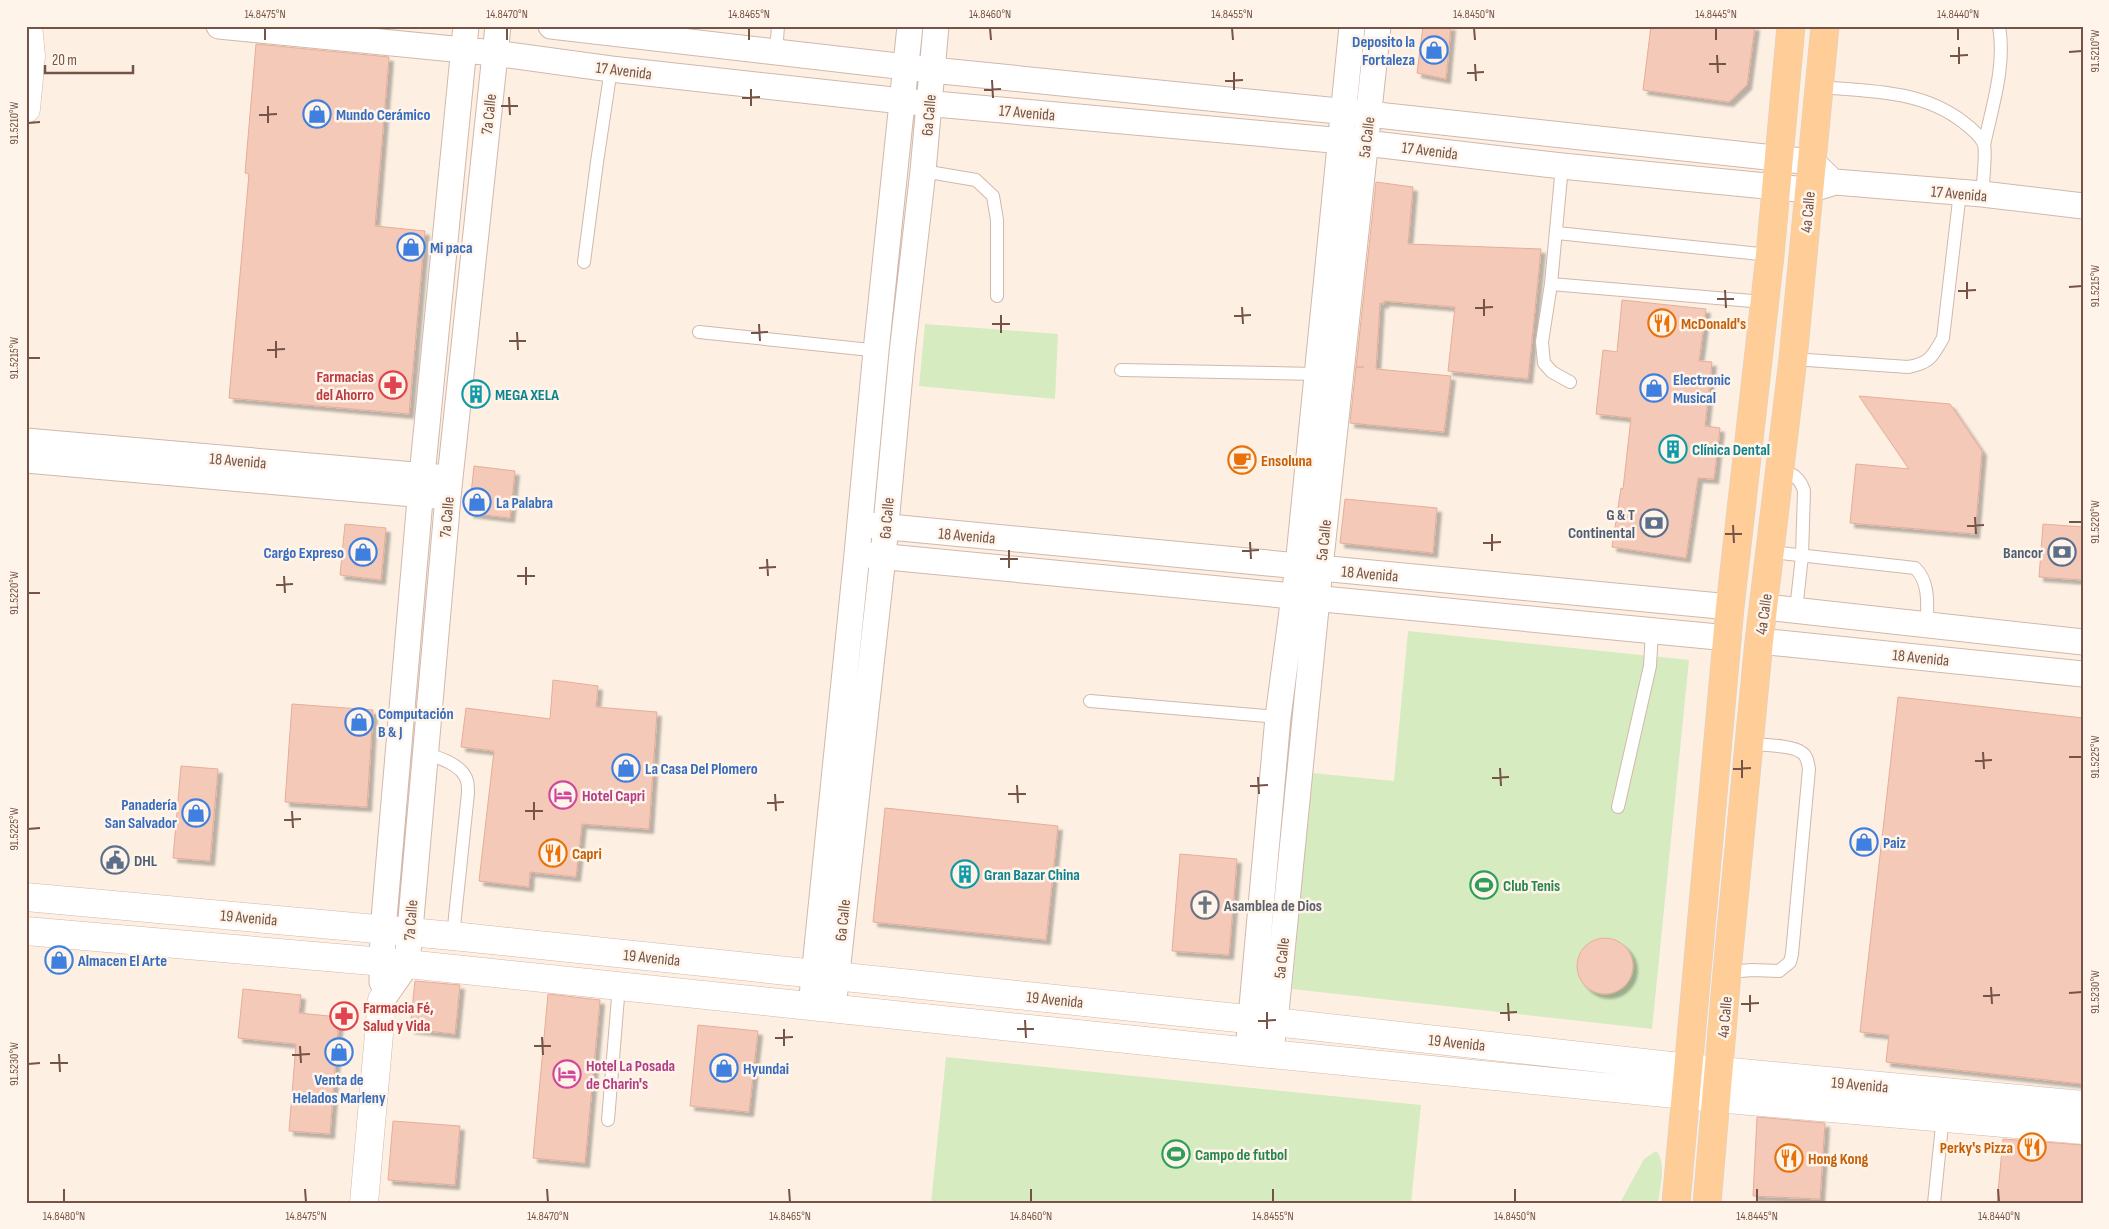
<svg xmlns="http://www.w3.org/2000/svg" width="2109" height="1229" font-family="'Sofia Sans Condensed',sans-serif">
  <defs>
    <filter id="shadow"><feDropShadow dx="4.5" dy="4.5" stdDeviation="1" flood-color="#0004"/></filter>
  </defs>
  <rect width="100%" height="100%" fill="#fdf0e2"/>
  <path fill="#d6ebc0" d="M925,324L1058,334L1055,399L919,386Z
    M1408,631L1689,660L1652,1029L1292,989L1312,773L1394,781Z
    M946,1057L1421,1105L1411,1203H931Z
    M1656,1151C1667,1162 1660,1187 1658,1203H1620L1644,1159Z"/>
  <path fill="#f4c9b8" stroke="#e7ad98" filter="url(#shadow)" d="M1423,26H1451L1446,79L1417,73Z
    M1651,26H1755L1747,85L1729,102L1643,90Z
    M256,44L389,57L375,226L425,231L409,414L229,398L249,174L245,173Z
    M1376,182L1413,187L1408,244L1541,249L1528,379L1448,371L1455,307L1384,301V304L1380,303L1376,369L1451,376L1444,432L1350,423L1356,367H1364H1356Z
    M1622,300L1706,309L1699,361L1712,362L1705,426L1720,428L1714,479L1698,478L1686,558L1612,547L1621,488L1623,489L1631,418L1596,414L1603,350L1617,352Z
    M1859,396L1950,404L1982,451L1975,534L1850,523L1856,464L1909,469Z
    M474,466L515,471L510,518L469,513Z
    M1345,499L1437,508L1433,553L1340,543Z
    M345,524L386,528L381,580L340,575Z
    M2043,524L2083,527V580L2039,577Z
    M553,680L598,686L596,707L657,712L649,829L582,824L576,877L530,872L529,887L479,881L494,751L461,747L466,708L550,719Z
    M1898,697L2083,718V1084L1886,1062L1889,1035L1860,1032Z
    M292,704L373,710L367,807L285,802Z
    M181,766L218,769L210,861L173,858Z
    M885,808L1058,826L1046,940L873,922Z
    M1180,854L1237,859L1229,955L1172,951Z
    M1577 966a28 28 0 1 1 56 0a28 28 0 1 1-56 0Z
    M415,981L460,985L455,1034L410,1029Z
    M243,989L301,995L299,1013L339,1017L330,1134L289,1131L296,1044L238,1038Z
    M548,994L600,1000L585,1163L533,1158Z
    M698,1025L758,1031L749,1112L690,1106Z
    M1757,1117L1825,1123L1820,1199L1753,1196Z
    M393,1121L460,1126L455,1185L388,1180Z
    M2003,1139L2083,1145V1203H1997Z"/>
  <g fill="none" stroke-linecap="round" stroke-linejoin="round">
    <g stroke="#d1b8ab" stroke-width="14">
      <path id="service" d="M776,53L778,26
        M1819,87C1869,91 1922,90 1963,122C1971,128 1980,135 1984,144C1986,152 1983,184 1982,194
        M1984,145C1992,107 2006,66 1999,26
        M1562,166L1551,284L1542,342L1544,363L1552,372L1570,382
        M923,171L976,180L993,196L997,220V296
        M1557,233L1770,255
        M584,262L597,162L611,69
        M1551,284L1764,302
        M699,332L880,351
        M1793,359L1908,367C1930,363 1932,357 1943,338L1960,192
        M1121,370L1316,374
        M1779,468C1792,474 1800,477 1804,491L1802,556L1796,610
        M1771,552L1915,568C1930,582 1927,605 1927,624
        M1090,701L1278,717
        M424,754C439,757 463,765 467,781C468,784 468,789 468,793L453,936
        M1618,807L1650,666L1652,631
        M1728,972L1752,970L1779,971L1790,962L1792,954L1809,769C1808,763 1807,755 1801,752C1791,745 1763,745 1750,744
        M608,1120L619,985
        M1934,1203L1943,1116"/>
    </g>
    <g stroke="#d1b8ab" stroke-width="27">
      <path id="minor" d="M219,26L494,53L611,69L902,101L1365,143L1562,166L1776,187L1809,190L1835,182L1982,194L2083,206
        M551,26L932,70L1368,114L1812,162L1827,176
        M26,441L437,477
        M26,460L437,496
        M869,525L1730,607
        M867,555L1728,638
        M1765,607L2083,642
        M1759,641L2083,674
        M382,982L383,930L422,476L466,26
        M382,1000L407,964L448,497L498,26
        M811,1006L857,554L876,351L910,26
        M833,1009L883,556L902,353L923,171L936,26
        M1248,1051L1278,717L1298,566L1352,26
        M1270,1054L1275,1022L1320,568L1378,26"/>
    </g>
    <g stroke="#d4b7a8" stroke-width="29">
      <path id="secondary" d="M26,109L31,56L28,26
        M26,897L453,936L1275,1022L1689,1068L2083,1105
        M26,931L407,964L1270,1054L1716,1098L2083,1130
        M364,1203L382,1000"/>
    </g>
    <g stroke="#dbd2cf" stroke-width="29">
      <path id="primary" d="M1676,1203L1730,607L1770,255L1791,26
        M1707,1203L1728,961L1759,641L1793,359L1825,26"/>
    </g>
    <use href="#service" stroke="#fff" stroke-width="12"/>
    <use href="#minor" stroke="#fff" stroke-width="25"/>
    <use href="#secondary" stroke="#fff" stroke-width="28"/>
    <use href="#primary" stroke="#ffcd97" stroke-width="28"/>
  </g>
  <path fill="none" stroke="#765347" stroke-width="2" d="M265,28V40M507,28V40M749,28V40M990,28L991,40M1232,28L1233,40M1474,28L1475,40M1716,28V40M1958,28V40M1959,47V64M2069,52L2082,51M1717,55L1718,73M1950,56L1968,55M1475,64L1476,81M1709,64H1726M1234,72V90M1467,73L1484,72M992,80L993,98M1225,81L1243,80M751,89V106M984,90L1001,89M509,97L510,115M742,98L760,97M268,106V123M501,106H518M259,115L277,114M28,123L40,122M1967,282V299M2069,287L2082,286M1725,290L1726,308M1958,291L1976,290M1484,299V316M1717,299H1734M1242,307L1243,324M1475,308L1493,307M1001,315V333M1234,316L1251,315M759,324L760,341M992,324H1010M517,332L518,350M751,333L768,332M276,341V358M509,341H526M267,350L285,349M28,358H40M1975,517L1976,534M2069,522H2082M1733,525L1734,543M1967,526L1984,525M1492,534V551M1725,534H1742M1250,542L1251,559M1483,543L1501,542M1009,550V568M1242,551L1259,550M767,559L768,576M1000,559H1018M526,567V585M759,568L776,567M284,576L285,593M517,576H535M276,585L293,584M28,593H40M1983,752L1984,769M2069,757H2082M1742,760V778M1975,761L1992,760M1500,768L1501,786M1733,769L1751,768M1258,777L1259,794M1492,778L1509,777M1017,785L1018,803M1250,786L1268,785M775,794L776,811M1008,794H1026M534,802V820M767,803L784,802M292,811L293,828M525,811H543M284,820L301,819M28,829L40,828M1991,987L1992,1004M2069,993L2082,992M1750,995V1012M1983,996L2000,995M1508,1003L1509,1021M1741,1004L1759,1003M1267,1012V1029M1500,1013L1517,1012M1025,1020L1026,1038M1258,1021L1276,1020M784,1029V1046M1017,1029H1034M542,1037L543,1055M775,1038L793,1037M300,1046L301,1063M534,1046H551M59,1054L60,1072M292,1055L310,1054M50,1063H68M28,1064L40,1063M64,1189V1202M305,1189L306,1202M547,1189L548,1202M789,1189L790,1202M1031,1189V1202M1273,1189V1202M1515,1189V1202M1757,1189V1202M1998,1189L1999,1202"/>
  <defs>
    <g id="shop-ring" transform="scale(1.4375)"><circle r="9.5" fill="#fff4e9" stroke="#3f7fe0" stroke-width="1.5"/><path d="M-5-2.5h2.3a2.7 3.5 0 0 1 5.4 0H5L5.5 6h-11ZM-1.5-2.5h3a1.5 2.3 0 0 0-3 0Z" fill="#3f7fe0"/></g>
    <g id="restaurant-ring" transform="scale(1.4375)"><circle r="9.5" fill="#fff4e9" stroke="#e8710a" stroke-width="1.5"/><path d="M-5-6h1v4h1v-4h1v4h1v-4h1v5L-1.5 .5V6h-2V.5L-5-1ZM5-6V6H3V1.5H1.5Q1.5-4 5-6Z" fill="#e8710a"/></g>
    <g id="pharmacy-ring" transform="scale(1.4375)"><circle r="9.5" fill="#fff4e9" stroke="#e0444e" stroke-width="1.5"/><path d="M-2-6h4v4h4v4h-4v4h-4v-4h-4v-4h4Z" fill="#e0444e"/></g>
    <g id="building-ring" transform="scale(1.4375)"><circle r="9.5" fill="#fff4e9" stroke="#0f9aa8" stroke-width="1.5"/><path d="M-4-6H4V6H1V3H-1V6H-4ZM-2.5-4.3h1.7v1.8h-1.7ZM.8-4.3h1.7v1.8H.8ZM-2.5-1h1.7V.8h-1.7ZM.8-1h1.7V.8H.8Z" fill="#0f9aa8"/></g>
    <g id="cafe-ring" transform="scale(1.4375)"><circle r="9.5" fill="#fff4e9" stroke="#e8710a" stroke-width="1.5"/><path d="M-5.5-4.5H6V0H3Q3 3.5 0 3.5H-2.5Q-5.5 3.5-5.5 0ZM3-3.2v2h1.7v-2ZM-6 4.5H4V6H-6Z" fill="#e8710a"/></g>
    <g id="bank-ring" transform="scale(1.4375)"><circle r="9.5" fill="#fff4e9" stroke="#5c6f8a" stroke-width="1.5"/><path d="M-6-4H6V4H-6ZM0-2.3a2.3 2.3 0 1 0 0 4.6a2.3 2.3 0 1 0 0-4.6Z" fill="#5c6f8a"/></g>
    <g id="hotel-ring" transform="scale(1.4375)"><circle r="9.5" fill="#fff4e9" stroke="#d1479c" stroke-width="1.5"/><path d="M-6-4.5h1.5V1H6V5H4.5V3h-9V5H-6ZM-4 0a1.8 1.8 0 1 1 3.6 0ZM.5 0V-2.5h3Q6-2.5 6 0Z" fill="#d1479c"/></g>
    <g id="civic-ring" transform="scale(1.4375)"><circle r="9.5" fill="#fff4e9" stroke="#5c6f8a" stroke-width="1.5"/><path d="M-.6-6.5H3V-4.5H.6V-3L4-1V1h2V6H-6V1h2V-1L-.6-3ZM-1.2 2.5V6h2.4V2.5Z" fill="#5c6f8a"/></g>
    <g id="stadium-ring" transform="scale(1.4375)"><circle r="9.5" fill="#fff4e9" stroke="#2e9e5b" stroke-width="1.5"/><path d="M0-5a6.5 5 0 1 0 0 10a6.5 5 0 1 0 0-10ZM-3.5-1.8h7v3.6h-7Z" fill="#2e9e5b"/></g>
    <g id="church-ring" transform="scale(1.4375)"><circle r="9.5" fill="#fff4e9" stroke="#6b7280" stroke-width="1.5"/><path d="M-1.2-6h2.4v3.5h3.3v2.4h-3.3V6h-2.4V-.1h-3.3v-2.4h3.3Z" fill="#6b7280"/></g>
  </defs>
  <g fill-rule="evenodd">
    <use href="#shop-ring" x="1434" y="50"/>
    <use href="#shop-ring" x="317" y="114"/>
    <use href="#shop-ring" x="411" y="247"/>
    <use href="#restaurant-ring" x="1662" y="323"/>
    <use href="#pharmacy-ring" x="393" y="385"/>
    <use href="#shop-ring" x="1654" y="388"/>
    <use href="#building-ring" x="476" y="394"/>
    <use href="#building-ring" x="1673" y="449"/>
    <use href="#cafe-ring" x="1242" y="460"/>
    <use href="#shop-ring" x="477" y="502"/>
    <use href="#bank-ring" x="1654" y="523"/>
    <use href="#shop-ring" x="363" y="552"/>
    <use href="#bank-ring" x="2062" y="552"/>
    <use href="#shop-ring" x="359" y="722"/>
    <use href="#shop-ring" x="626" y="768"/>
    <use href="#hotel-ring" x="563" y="795"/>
    <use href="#shop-ring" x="196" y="813"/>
    <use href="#shop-ring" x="1864" y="842"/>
    <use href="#restaurant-ring" x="553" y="853"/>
    <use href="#civic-ring" x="115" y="860"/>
    <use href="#building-ring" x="965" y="874"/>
    <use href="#stadium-ring" x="1484" y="885"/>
    <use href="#church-ring" x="1205" y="905"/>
    <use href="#shop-ring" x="59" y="960"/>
    <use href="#pharmacy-ring" x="344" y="1016"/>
    <use href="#shop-ring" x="339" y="1052"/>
    <use href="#shop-ring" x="724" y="1068"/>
    <use href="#hotel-ring" x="567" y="1074"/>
    <use href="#restaurant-ring" x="2032" y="1147"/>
    <use href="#stadium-ring" x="1176" y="1154"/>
    <use href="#restaurant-ring" x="1789" y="1158"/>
  </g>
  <g text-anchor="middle" stroke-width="5" stroke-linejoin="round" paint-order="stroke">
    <g font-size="16" font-weight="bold" fill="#366cbe" stroke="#fff4e9" text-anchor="start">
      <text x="1415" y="47" text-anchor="end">Deposito la<tspan x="1415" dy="18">Fortaleza</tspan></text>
      <text x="336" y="120">Mundo Cerámico</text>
      <text x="430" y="253">Mi paca</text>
      <text x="1673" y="385">Electronic<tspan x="1673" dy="18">Musical</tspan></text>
      <text x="496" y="508">La Palabra</text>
      <text x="344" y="558" text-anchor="end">Cargo Expreso</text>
      <text x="378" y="719">Computación<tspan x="378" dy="18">B &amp; J</tspan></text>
      <text x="645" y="774">La Casa Del Plomero</text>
      <text x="177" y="810" text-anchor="end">Panadería<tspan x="177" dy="18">San Salvador</tspan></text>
      <text x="1883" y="848">Paiz</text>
      <text x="78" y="966">Almacen El Arte</text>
      <text x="743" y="1074">Hyundai</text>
      <text x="339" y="1085" text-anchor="middle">Venta de<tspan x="339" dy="18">Helados Marleny</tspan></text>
    </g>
    <g font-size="16" fill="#765347" stroke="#fff4e9">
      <text transform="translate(624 70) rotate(7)" y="6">17 Avenida</text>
      <text transform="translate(1027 112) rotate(5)" y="6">17 Avenida</text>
      <text transform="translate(488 114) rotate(-84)" y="6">7a Calle</text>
      <text transform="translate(928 115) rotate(-85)" y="6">6a Calle</text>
      <text transform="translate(1366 137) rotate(-83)" y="6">5a Calle</text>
      <text transform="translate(1430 150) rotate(7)" y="6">17 Avenida</text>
      <text transform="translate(1959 193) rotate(5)" y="6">17 Avenida</text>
      <text transform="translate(1807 212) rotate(-85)" y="6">4a Calle</text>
      <text transform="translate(238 460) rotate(5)" y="6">18 Avenida</text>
      <text transform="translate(446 517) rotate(-85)" y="6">7a Calle</text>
      <text transform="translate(886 518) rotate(-85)" y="6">6a Calle</text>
      <text transform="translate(967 535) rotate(5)" y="6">18 Avenida</text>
      <text transform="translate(1323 540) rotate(-84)" y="6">5a Calle</text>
      <text transform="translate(1370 573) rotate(5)" y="6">18 Avenida</text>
      <text transform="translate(1763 614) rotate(-82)" y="6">4a Calle</text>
      <text transform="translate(1921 657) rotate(6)" y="6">18 Avenida</text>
      <text transform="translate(249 917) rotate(5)" y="6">19 Avenida</text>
      <text transform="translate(410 920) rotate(-86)" y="6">7a Calle</text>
      <text transform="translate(842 920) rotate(-84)" y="6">6a Calle</text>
      <text transform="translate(652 957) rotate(6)" y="6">19 Avenida</text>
      <text transform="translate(1281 958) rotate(-84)" y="6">5a Calle</text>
      <text transform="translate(1055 999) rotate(6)" y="6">19 Avenida</text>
      <text transform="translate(1724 1017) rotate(-85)" y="6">4a Calle</text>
      <text transform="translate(1457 1042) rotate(6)" y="6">19 Avenida</text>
      <text transform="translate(1860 1084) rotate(5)" y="6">19 Avenida</text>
    </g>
    <g font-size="16" font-weight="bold" fill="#c56008" stroke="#fff4e9" text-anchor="start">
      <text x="1681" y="329">McDonald's</text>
      <text x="1261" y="466">Ensoluna</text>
      <text x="572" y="859">Capri</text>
      <text x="2013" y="1153" text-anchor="end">Perky's Pizza</text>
      <text x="1808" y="1164">Hong Kong</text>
    </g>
    <g font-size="16" font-weight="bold" fill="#be3a42" stroke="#fff4e9" text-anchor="end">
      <text x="374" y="382">Farmacias<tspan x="374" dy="18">del Ahorro</tspan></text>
      <text x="363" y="1013" text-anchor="start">Farmacia Fé,<tspan x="363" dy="18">Salud y Vida</tspan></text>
    </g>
    <g font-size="16" font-weight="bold" fill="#0d838f" stroke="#fff4e9" text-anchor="start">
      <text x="495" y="400">MEGA XELA</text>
      <text x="1692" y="455">Clínica Dental</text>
      <text x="984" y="880">Gran Bazar China</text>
    </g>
    <g font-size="16" font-weight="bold" fill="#4e5e75" stroke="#fff4e9" text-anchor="end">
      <text x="1635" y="520">G &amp; T<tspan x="1635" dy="18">Continental</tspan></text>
      <text x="2043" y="558">Bancor</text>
      <text x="134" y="866" text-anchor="start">DHL</text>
    </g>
    <g font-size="16" font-weight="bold" fill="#b23c85" stroke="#fff4e9" text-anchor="start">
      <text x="582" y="801">Hotel Capri</text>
      <text x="586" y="1071">Hotel La Posada<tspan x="586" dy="18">de Charin's</tspan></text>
    </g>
    <g font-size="16" font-weight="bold" fill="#27864d" stroke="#fff4e9" text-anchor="start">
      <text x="1503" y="891">Club Tenis</text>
      <text x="1195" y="1160">Campo de futbol</text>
    </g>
    <g font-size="16" font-weight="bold" fill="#5b616d" stroke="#fff4e9" text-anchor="start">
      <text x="1224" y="911">Asamblea de Dios</text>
    </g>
  </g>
  <rect width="2109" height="1229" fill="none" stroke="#fff4e9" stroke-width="55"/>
  <path d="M45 65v8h88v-8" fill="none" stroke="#765347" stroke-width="2.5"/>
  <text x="52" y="65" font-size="15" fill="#765347" stroke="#fff4e9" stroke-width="4" paint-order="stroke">20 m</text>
  <rect x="28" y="28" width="2054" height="1174" fill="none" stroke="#765347" stroke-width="2"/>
  <g font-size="12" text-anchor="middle" fill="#765347">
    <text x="265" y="18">14.8475°N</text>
    <text x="507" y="18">14.8470°N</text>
    <text x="749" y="18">14.8465°N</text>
    <text x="990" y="18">14.8460°N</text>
    <text x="1232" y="18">14.8455°N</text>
    <text x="1474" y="18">14.8450°N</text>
    <text x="1716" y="18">14.8445°N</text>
    <text x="1958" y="18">14.8440°N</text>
    <text transform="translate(2095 51) rotate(-90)" y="4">91.5210°W</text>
    <text transform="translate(14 123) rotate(-90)" y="4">91.5210°W</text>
    <text transform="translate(2095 286) rotate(-90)" y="4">91.5215°W</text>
    <text transform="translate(14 358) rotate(-90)" y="4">91.5215°W</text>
    <text transform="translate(2095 522) rotate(-90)" y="4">91.5220°W</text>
    <text transform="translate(14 593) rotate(-90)" y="4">91.5220°W</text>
    <text transform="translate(2095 757) rotate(-90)" y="4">91.5225°W</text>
    <text transform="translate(14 829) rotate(-90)" y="4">91.5225°W</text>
    <text transform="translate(2095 992) rotate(-90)" y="4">91.5230°W</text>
    <text transform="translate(14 1064) rotate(-90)" y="4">91.5230°W</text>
    <text x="64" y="1220">14.8480°N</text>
    <text x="306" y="1220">14.8475°N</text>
    <text x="548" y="1220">14.8470°N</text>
    <text x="790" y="1220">14.8465°N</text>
    <text x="1031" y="1220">14.8460°N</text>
    <text x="1273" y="1220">14.8455°N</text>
    <text x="1515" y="1220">14.8450°N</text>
    <text x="1757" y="1220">14.8445°N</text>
    <text x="1999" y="1220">14.8440°N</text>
  </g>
</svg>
